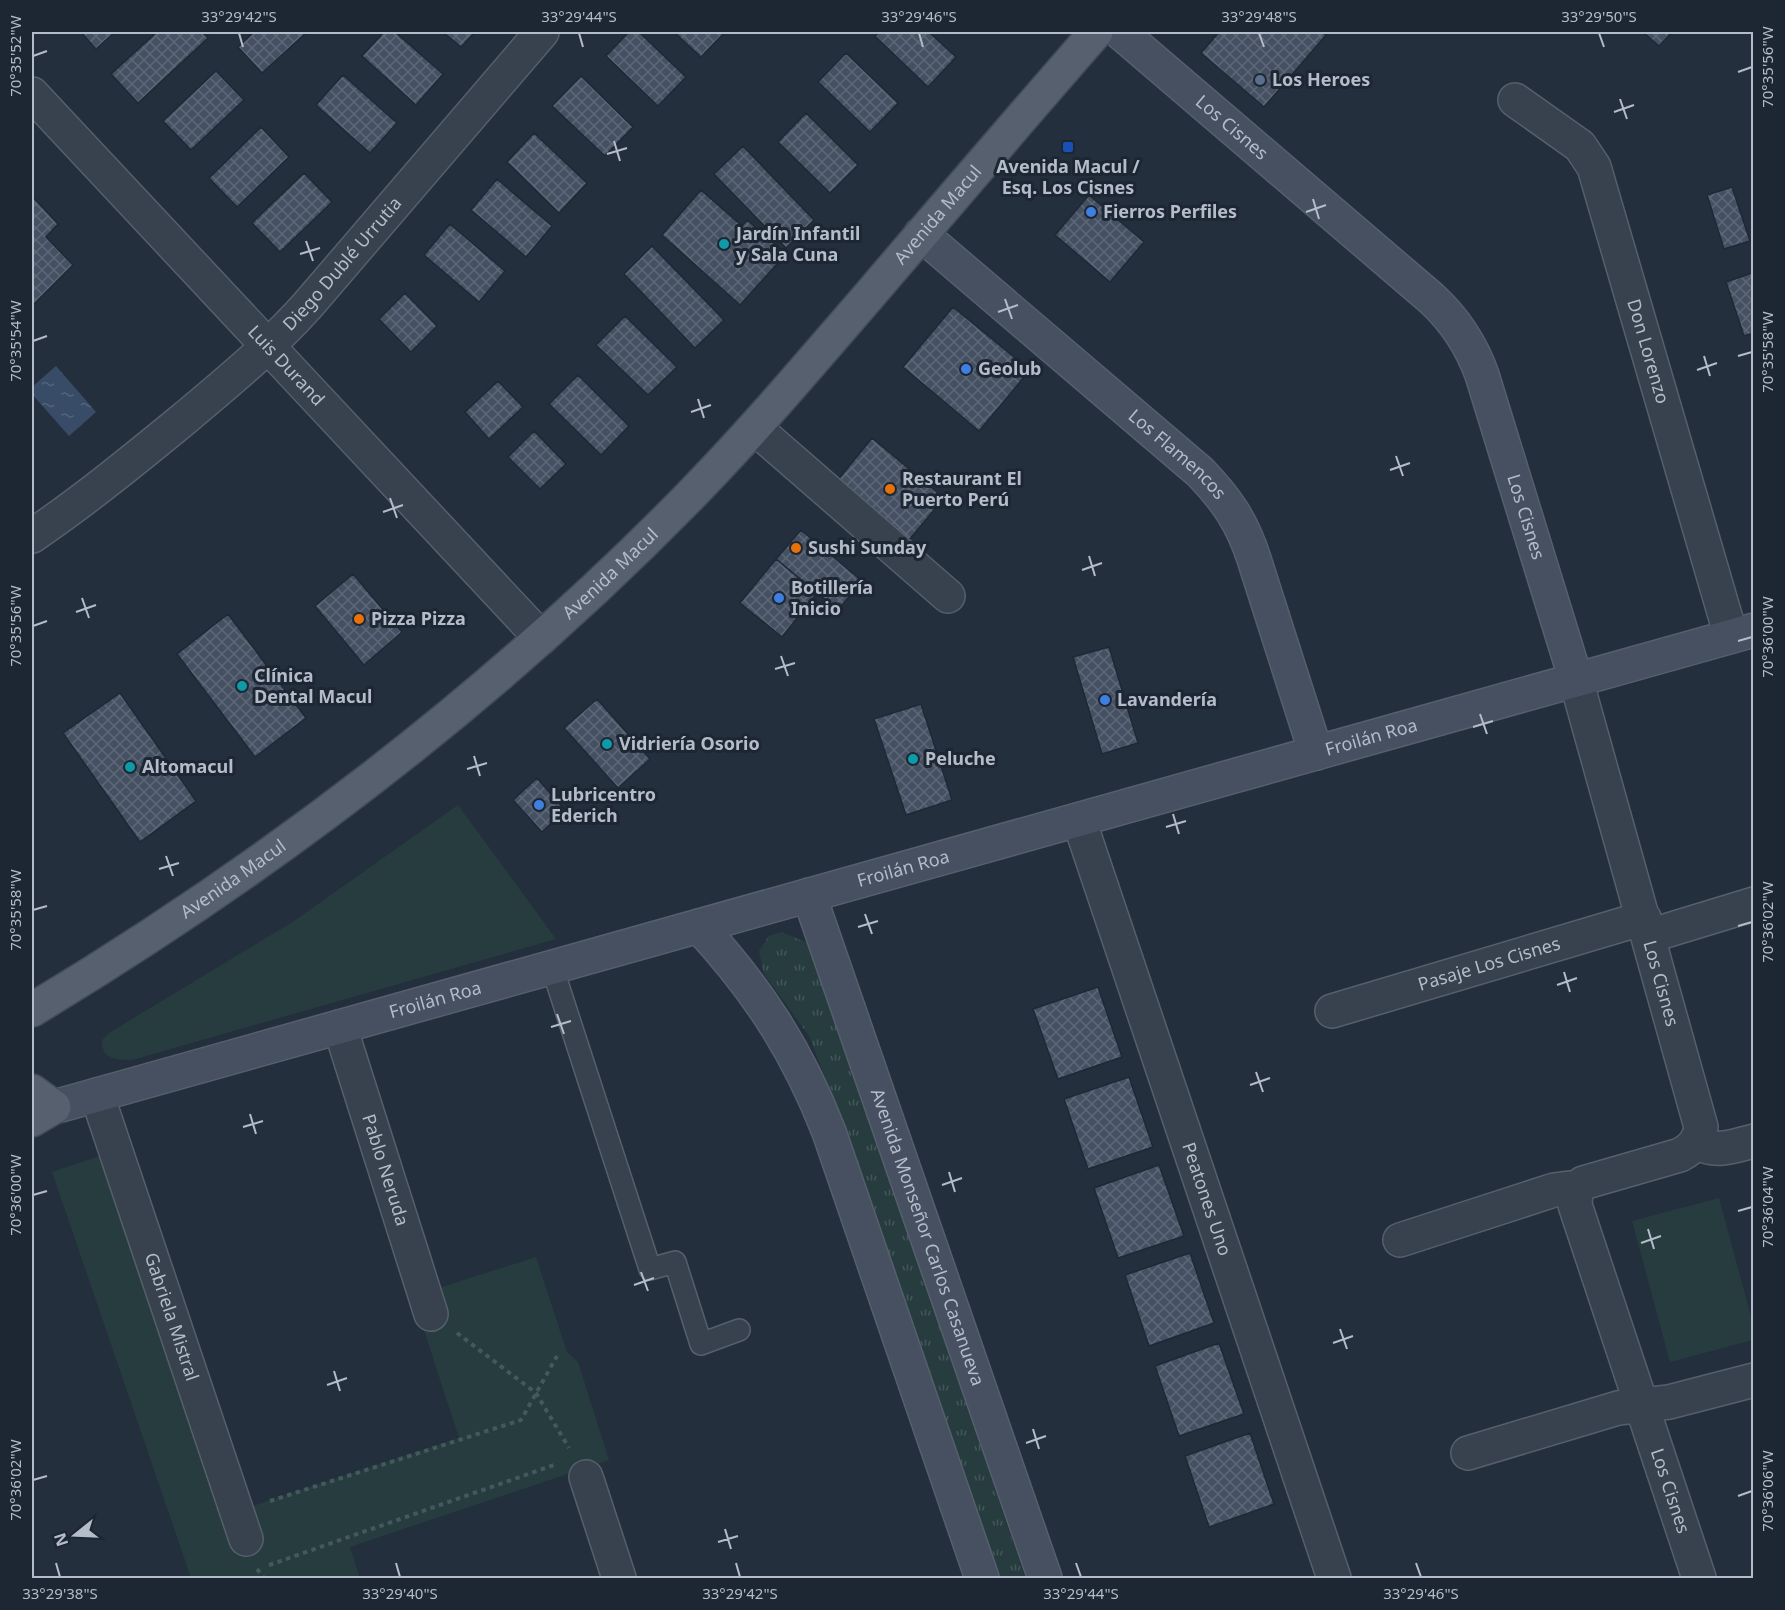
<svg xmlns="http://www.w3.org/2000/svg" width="1785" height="1610" font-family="'Noto Sans',sans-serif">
  <defs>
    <pattern id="grass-tufts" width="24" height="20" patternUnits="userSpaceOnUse" patternTransform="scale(1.5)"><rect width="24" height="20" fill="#263c3f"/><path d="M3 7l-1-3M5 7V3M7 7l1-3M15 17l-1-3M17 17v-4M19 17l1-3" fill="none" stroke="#435659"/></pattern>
    <pattern id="water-ripples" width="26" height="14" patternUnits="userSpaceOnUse" patternTransform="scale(1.5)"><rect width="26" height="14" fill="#394c67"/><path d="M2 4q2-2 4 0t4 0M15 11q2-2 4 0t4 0" fill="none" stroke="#53647b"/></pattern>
    <pattern id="building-cross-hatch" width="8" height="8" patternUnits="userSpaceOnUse" patternTransform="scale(1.5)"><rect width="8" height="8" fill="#455162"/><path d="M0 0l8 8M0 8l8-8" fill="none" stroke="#5d6877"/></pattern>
  </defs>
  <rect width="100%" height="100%" fill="#242f3e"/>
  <path fill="url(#grass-tufts)" d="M782,932L810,944L1025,1578H1000L938,1407L839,1113L809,1036L764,974L759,951L769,936Z"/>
  <path fill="#263c3f" d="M458,805L556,939L132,1060C116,1060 101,1059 102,1040L109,1033L294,921Z
    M109,1153L231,1513L459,1438L420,1318L442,1287L536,1257L567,1352L578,1362L609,1460L350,1547L360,1578H191L52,1172Z
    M1719,1198L1753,1324V1340L1670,1362L1632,1221Z"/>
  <path fill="url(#water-ripples)" d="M56,366L96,412L69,436L32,394V387Z"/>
  <path fill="url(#building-cross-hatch)" stroke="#1f2835" stroke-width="1.5" d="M81,32H115L96,49Z
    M157,32H202L208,38L138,103L111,74Z
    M254,32H307L262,73L238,47Z
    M384,32H395L443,74L416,105L362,56Z
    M443,32H475L461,47Z
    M629,32H639L686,77L658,106L606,56Z
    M674,32H725L701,57Z
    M880,32H929L956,57L928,87L875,36Z
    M1219,32H1322L1326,35L1264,107L1201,53Z
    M1643,32H1672L1659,46Z
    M846,53L898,103L870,132L818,82Z
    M216,71L244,100L191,150L163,121Z
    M343,75L397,123L370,153L316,105Z
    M581,76L633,127L605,156L552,106Z
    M806,113L858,165L830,193L778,142Z
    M261,127L289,157L237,207L209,178Z
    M534,133L587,183L559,213L507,162Z
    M743,146L814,220L786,248L714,174Z
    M304,173L332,202L280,252L252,223Z
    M497,179L552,226L526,257L471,210Z
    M1732,187L1750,241L1724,249L1707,195Z
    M701,190L742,226L747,220L786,254L740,305L662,235Z
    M1089,195L1144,242L1110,282L1055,235Z
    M32,196L58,224L46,237L73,265L32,306Z
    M450,224L505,271L479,302L424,255Z
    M652,246L724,320L695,348L624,274Z
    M1752,273L1754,279V333L1744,336L1726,282Z
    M405,293L437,326L411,352L379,319Z
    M953,307L1030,370L979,431L903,367Z
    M625,316L677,367L648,395L596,345Z
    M578,375L629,426L601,455L549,404Z
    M498,381L523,407L489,439L465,412Z
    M534,431L566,464L540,489L508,457Z
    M872,438L944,498L909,540L837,481Z
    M801,530L862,581L838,610L776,559Z
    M776,559L817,593L782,637L740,603Z
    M353,574L402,632L364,665L315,606Z
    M228,614L306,718L255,757L177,654Z
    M1109,647L1138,743L1102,754L1073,657Z
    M120,693L196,801L140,842L63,733Z
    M597,699L650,759L618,788L564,728Z
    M921,704L952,800L906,815L874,719Z
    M537,778L565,810L542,832L513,800Z
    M1098,987L1122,1057L1058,1079L1033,1009Z
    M1129,1077L1153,1147L1088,1169L1064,1099Z
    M1159,1165L1184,1236L1118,1258L1094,1188Z
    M1190,1253L1214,1323L1149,1346L1125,1275Z
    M1219,1343L1244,1414L1179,1436L1155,1366Z
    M1250,1433L1274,1504L1209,1527L1185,1456Z"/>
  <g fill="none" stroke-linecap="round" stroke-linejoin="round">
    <g stroke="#565f6c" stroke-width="24">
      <path id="lane" d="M552,967L650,1269L675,1262L701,1344L739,1330"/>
    </g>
    <g stroke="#565f6c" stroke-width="36">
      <g id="street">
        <path id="s1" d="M32,94L541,638"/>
        <path id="s2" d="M1515,100L1580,146L1594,167L1731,636"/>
        <path d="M755,428L948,596"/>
        <path id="s3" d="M32,536C85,500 135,459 185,418C228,382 269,348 307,306L542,32"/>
        <path id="s4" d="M1576,680L1701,1127C1699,1141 1692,1149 1680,1155L1583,1183L1576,1190L1575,1205L1699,1578"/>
        <path id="s5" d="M1079,820L1334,1578"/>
        <path d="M1649,936L1754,904"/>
        <path id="s6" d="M1332,1011L1644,918"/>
        <path id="s7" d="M340,1027L431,1314"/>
        <path id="s8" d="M97,1095L246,1539"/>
        <path d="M1697,1142C1716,1154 1733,1146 1754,1141"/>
        <path d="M1400,1240L1554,1190L1569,1188L1576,1190"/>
        <path d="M1468,1453L1618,1408L1669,1402L1754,1380"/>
        <path d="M586,1477L619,1578"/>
      </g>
    </g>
    <g stroke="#565f6c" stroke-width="36">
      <g id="secondary">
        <path id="s9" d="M1120,32L1431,298C1455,320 1471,344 1482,375L1576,680"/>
        <path id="s10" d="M921,234L1200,472C1227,500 1242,522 1254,559L1316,753"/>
        <path id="s11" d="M809,895L1045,1578"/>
        <path d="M699,926C758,990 797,1050 829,1132L982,1578"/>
        <path id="s12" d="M54,1107L1754,630"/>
      </g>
    </g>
    <g stroke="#414a57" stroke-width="36">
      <g id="primary">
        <path id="s13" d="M32,1010C269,867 492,698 687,499C750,435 808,366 867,298C943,209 1019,120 1096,32"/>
        <path d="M32,1091L54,1107L32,1120"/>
      </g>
    </g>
    <path stroke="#44595c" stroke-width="4" stroke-dasharray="4.5 4.5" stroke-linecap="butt" d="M457,1333L536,1393L569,1448
      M270,1501L521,1420L557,1356
      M269,1565L554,1465
      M257,1569L264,1578"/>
    <use href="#lane" stroke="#38414e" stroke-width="21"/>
    <use href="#street" stroke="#38414e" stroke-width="33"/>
    <use href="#secondary" stroke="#465061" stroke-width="33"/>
    <use href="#primary" stroke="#56606e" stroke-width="33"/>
  </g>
  <path fill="none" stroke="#b4bcc9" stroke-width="2" d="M239,33L243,47M579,33L583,47M919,33L923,47M1259,33L1264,47M1599,33L1604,47M33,56L47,51M1738,72L1752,67M1620,99L1627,119M1614,112L1634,105M614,141L620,161M607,154L627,148M1313,199L1319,219M1306,212L1326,205M306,241L313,261M300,254L320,248M1005,299L1012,319M998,312L1018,305M33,341L47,336M1704,356L1710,376M1738,356L1752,352M1697,370L1717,363M698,399L704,418M691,412L711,405M1396,456L1403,476M1390,470L1410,463M390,498L397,518M383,512L403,505M1089,556L1095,576M1082,570L1102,563M82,598L89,618M76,612L96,605M33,626L47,621M1738,641L1752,637M781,656L788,676M775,669L795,663M1480,714L1487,734M1473,727L1493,721M474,756L480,776M467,769L487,763M1173,814L1179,834M1166,827L1186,821M166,856L173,876M159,869L179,863M33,910L47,906M865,914L872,934M1738,926L1752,922M858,927L878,921M1564,972L1570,992M1557,985L1577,978M557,1014L564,1034M551,1027L571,1021M1256,1072L1263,1092M1250,1085L1270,1078M250,1114L256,1134M243,1127L263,1121M949,1172L955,1192M942,1185L962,1178M33,1195L47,1191M1738,1211L1752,1207M1648,1229L1654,1249M1641,1243L1661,1236M641,1272L648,1291M634,1285L654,1278M1340,1329L1347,1349M1333,1343L1353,1336M334,1371L340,1391M327,1385L347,1378M1033,1429L1039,1449M1026,1443L1046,1436M33,1480L47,1476M1738,1496L1752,1491M725,1529L731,1549M718,1542L738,1536M56,1563L60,1577M396,1563L400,1577M736,1563L740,1577M1076,1563L1081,1577M1416,1563L1421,1577"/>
  <circle fill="#5c6f8a" stroke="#1d2633" stroke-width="2" cx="1260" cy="80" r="6"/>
  <rect fill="#1a4fb4" stroke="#1d2633" stroke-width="2" x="1062" y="141" width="12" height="12" rx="3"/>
  <g fill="#3f7fe0" stroke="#1d2633" stroke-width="2">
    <circle cx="1091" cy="212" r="6"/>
    <circle cx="966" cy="369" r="6"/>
    <circle cx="779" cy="598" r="6"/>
    <circle cx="1105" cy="700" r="6"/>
    <circle cx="539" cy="805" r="6"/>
  </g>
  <g fill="#0f9aa8" stroke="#1d2633" stroke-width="2">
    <circle cx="724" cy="244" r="6"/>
    <circle cx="242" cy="686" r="6"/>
    <circle cx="607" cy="744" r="6"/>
    <circle cx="913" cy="759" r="6"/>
    <circle cx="130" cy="767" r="6"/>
  </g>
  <g fill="#e8710a" stroke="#1d2633" stroke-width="2">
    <circle cx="890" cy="489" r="6"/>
    <circle cx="796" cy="548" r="6"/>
    <circle cx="359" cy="619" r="6"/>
  </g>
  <g text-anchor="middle" stroke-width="6" stroke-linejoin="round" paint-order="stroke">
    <g font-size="18" font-weight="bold" fill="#b4bcc9" stroke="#1d2633" text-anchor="start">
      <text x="1272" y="86">Los Heroes</text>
      <text x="1068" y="173" text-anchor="middle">Avenida Macul /<tspan x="1068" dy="21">Esq. Los Cisnes</tspan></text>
      <text x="1103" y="218">Fierros Perfiles</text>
      <text x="736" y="240">Jardín Infantil<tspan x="736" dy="21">y Sala Cuna</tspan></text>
      <text x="978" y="375">Geolub</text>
      <text x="902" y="485">Restaurant El<tspan x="902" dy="21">Puerto Perú</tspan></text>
      <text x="808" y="554">Sushi Sunday</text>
      <text x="791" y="594">Botillería<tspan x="791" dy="21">Inicio</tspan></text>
      <text x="371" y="625">Pizza Pizza</text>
      <text x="254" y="682">Clínica<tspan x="254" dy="21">Dental Macul</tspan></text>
      <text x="1117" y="706">Lavandería</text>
      <text x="619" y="750">Vidriería Osorio</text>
      <text x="925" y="765">Peluche</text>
      <text x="142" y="773">Altomacul</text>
      <text x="551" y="801">Lubricentro<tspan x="551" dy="21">Ederich</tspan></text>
    </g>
    <g font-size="18" fill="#b4bcc9" stroke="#1d2633">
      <text dy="6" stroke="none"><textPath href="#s9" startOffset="147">Los Cisnes</textPath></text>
      <text dy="6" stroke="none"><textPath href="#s13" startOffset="1212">Avenida Macul</textPath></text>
      <text dy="6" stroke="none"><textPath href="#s3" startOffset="414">Diego Dublé Urrutia</textPath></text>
      <text dy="6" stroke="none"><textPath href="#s2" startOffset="297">Don Lorenzo</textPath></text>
      <text dy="6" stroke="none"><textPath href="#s1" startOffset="372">Luis Durand</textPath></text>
      <text dy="6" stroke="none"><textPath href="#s10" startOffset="338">Los Flamencos</textPath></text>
      <text dy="6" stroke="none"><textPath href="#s9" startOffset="651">Los Cisnes</textPath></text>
      <text dy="6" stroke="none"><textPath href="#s13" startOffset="726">Avenida Macul</textPath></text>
      <text dy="6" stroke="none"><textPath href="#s12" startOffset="1368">Froilán Roa</textPath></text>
      <text dy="6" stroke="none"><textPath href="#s12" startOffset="882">Froilán Roa</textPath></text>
      <text dy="6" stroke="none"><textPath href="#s13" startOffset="240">Avenida Macul</textPath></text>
      <text dy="6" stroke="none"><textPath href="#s6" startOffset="164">Pasaje Los Cisnes</textPath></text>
      <text dy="6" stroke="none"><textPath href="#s4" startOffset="315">Los Cisnes</textPath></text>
      <text dy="6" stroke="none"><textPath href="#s12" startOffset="396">Froilán Roa</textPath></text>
      <text dy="6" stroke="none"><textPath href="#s7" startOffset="150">Pablo Neruda</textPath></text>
      <text dy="6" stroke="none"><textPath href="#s5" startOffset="400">Peatones Uno</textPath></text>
      <text dy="6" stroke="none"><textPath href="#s11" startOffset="362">Avenida Monseñor Carlos Casanueva</textPath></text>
      <text dy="6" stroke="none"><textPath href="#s8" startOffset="234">Gabriela Mistral</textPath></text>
      <text dy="6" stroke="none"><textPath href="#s4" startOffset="928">Los Cisnes</textPath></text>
    </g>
  </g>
  <rect width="1785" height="1610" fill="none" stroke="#1d2633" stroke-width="66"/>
  <g transform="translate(75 1535) rotate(252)" stroke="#1d2633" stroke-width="4.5" paint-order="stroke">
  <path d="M0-4.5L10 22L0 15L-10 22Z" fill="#b4bcc9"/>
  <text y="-9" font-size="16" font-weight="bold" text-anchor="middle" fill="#b4bcc9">N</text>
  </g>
  <rect x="33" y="33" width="1719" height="1544" fill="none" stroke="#b4bcc9" stroke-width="2"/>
  <g font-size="15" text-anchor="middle" fill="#b4bcc9">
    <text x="239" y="22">33°29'42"S</text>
    <text x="579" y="22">33°29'44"S</text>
    <text x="919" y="22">33°29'46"S</text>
    <text x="1259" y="22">33°29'48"S</text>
    <text x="1599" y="22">33°29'50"S</text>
    <text transform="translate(16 56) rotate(-90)" y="5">70°35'52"W</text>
    <text transform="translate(1768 67) rotate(-90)" y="5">70°35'56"W</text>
    <text transform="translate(16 341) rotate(-90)" y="5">70°35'54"W</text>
    <text transform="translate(1768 352) rotate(-90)" y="5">70°35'58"W</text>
    <text transform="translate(16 626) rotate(-90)" y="5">70°35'56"W</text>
    <text transform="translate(1768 637) rotate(-90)" y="5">70°36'00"W</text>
    <text transform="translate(16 910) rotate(-90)" y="5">70°35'58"W</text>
    <text transform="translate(1768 922) rotate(-90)" y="5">70°36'02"W</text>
    <text transform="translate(16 1195) rotate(-90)" y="5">70°36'00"W</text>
    <text transform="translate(1768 1207) rotate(-90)" y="5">70°36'04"W</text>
    <text transform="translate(16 1480) rotate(-90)" y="5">70°36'02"W</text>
    <text transform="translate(1768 1491) rotate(-90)" y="5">70°36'06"W</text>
    <text x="60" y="1599">33°29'38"S</text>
    <text x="400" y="1599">33°29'40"S</text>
    <text x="740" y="1599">33°29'42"S</text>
    <text x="1081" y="1599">33°29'44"S</text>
    <text x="1421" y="1599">33°29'46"S</text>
  </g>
</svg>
